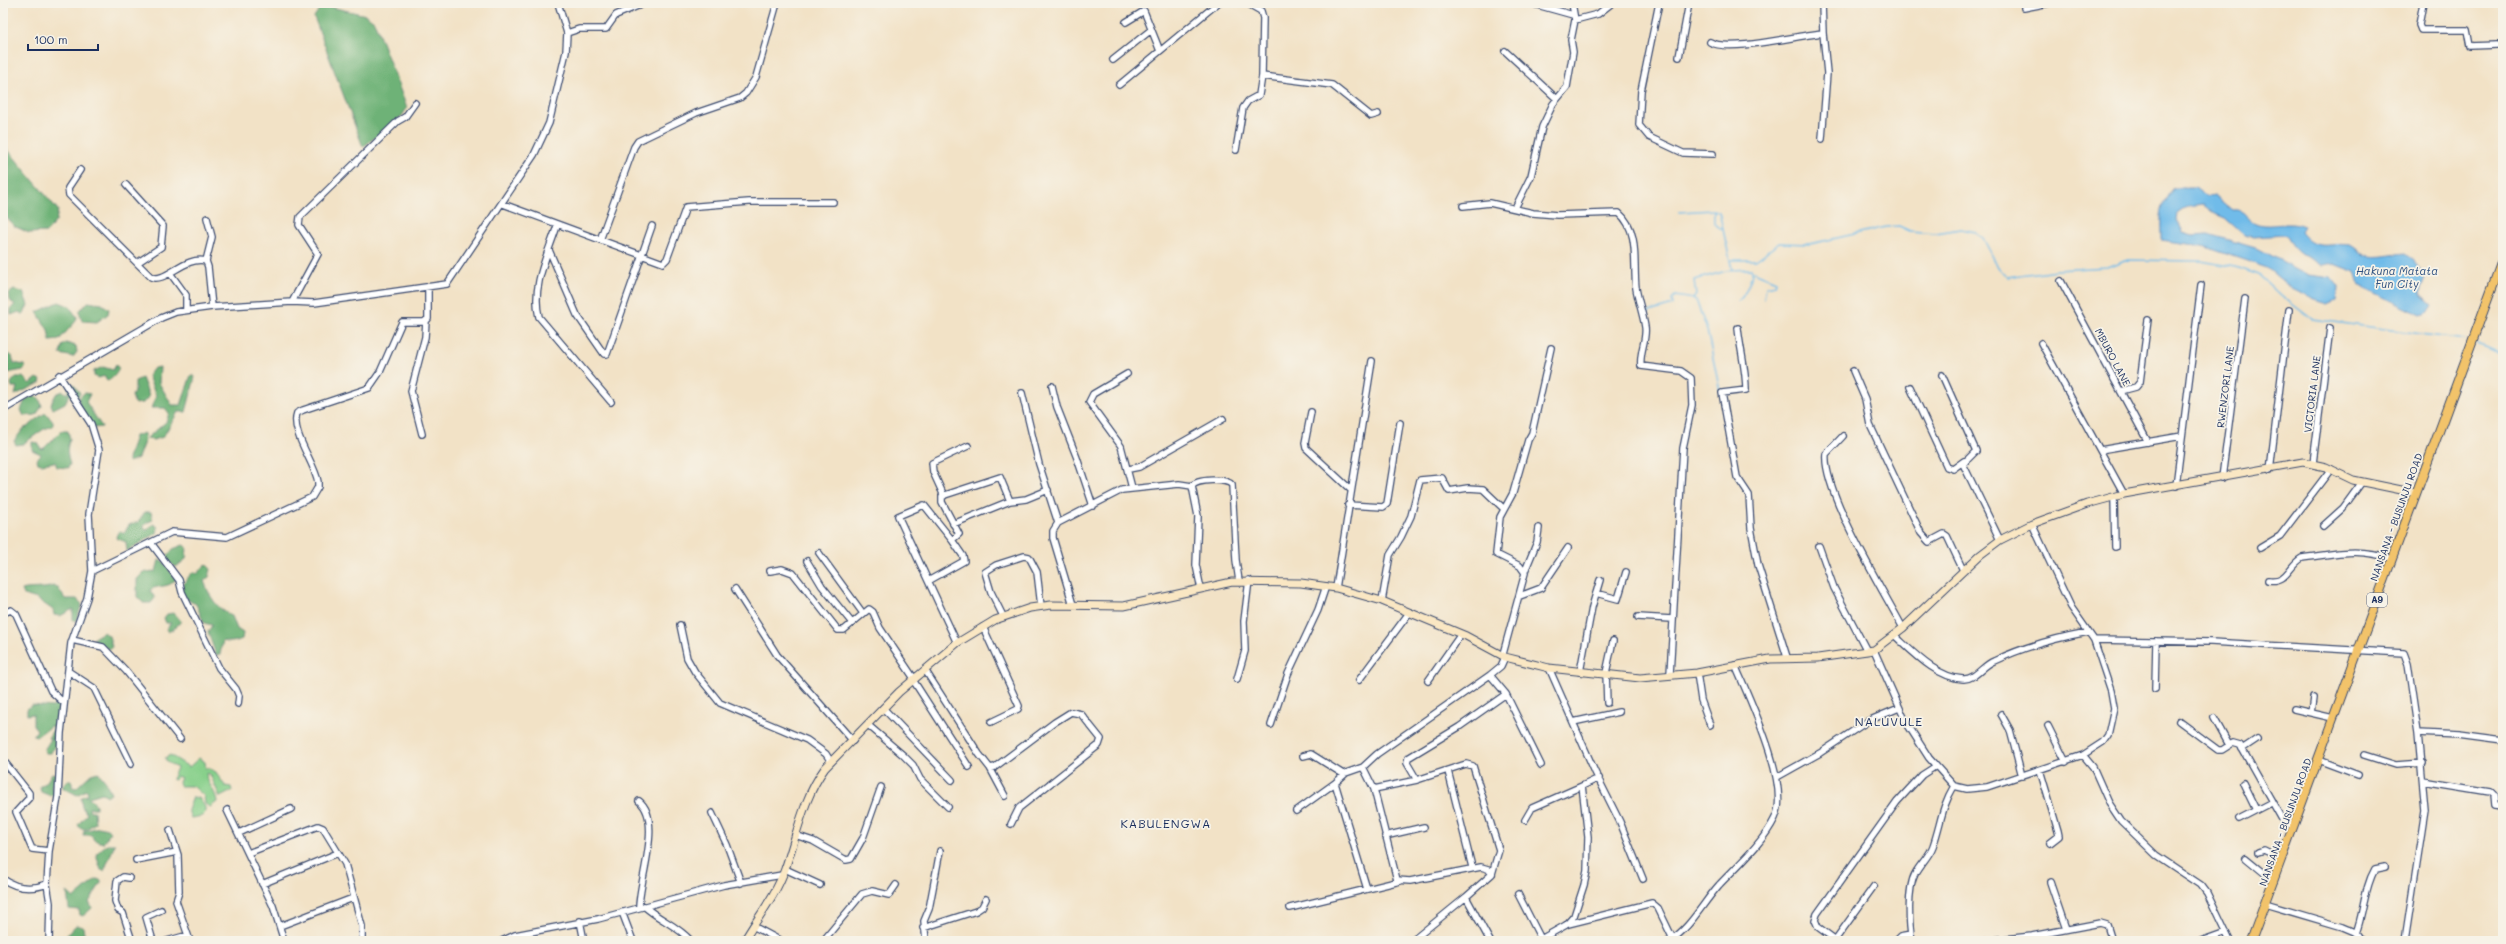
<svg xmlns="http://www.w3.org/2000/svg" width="2506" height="944" font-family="Mali,sans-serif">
  <rect width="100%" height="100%" fill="#f7f3e8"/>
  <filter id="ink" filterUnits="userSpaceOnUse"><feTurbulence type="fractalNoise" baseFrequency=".025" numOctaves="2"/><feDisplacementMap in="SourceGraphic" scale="8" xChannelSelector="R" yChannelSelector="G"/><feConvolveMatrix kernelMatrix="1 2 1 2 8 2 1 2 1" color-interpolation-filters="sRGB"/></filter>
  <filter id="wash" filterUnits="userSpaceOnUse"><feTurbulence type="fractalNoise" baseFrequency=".012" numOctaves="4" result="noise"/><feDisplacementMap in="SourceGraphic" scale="16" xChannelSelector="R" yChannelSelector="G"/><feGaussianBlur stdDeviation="0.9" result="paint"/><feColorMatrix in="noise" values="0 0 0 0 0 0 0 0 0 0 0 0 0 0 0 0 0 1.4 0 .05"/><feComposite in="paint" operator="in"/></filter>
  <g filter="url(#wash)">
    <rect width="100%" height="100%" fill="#f2e2c6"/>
    <path fill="#88d08b" stroke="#528074" d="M170,755L189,767L199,758L205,762L206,769L208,768L216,772L225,786L231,787L232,791L220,797L210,774L206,773C207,784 216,791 217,802L210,807L205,804L204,796L193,786H180L179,782L181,778L177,776L175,780L172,779L177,768L167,762L165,758Z
      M193,797L199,798L205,807V813L202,816L191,818L188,810Z"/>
    <path fill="#6eb277" stroke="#44706a" d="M322,5L366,15L374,21L407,108L402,116L363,147L314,17Z
      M3,144L58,210L56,221L47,232L29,233L14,226L3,213Z
      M14,290L23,292L28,305L23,315L19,312L11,315V309L15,304L11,302L8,294Z
      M59,302L69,306L77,317L76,321L59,340L50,341L48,330L37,312Z
      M88,302L102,304L109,309L108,314L97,322L82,321L79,311Z
      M66,343L76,346L77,352L73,357L60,354L62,346Z
      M8,354L12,356L14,363L24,365L26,367L23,370L7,373L9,362L5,359Z
      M116,365L119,368C118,372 112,380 107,381L105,376L98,378L94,376V371L103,367L113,370Z
      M160,367L159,383L172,405H181L191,375L195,377L186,412H178L163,437L153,440L147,438L166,422L169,413L165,408H151L156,396L148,376L154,368Z
      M16,377H23L30,384L37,378L41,380L40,383L15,395L17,387H12L11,383Z
      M142,378L149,396L143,403L135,404L132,396L135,390V381Z
      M73,384L80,393L78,397L69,395L65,403L53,409L51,404L56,394L63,391L68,394L69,385Z
      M84,393L90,394L86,402L102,427L93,428L78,410L79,398Z
      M32,396L39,398L42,406L36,415L24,416L21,410L25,400Z
      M46,413L53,422V426L44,429L23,444L16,445L14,441L24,428C31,427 38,416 46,413Z
      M61,431H68L70,439C66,448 67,455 70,464L68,468L57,467L55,462L41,464L38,463L37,459L41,454L32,450V442L38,443L41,449L44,448Z
      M144,433L145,439L138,458L129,462L128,459L135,436Z
      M145,512H151L153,520L146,523L143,528L147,530L153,524L158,527L157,533L127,551L126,542L116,538L117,534L121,531L124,533L129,525L138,522Z
      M183,545L187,547L186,559L176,567L170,563L167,557L173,549Z
      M159,560L163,561L176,579C169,589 159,584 150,590L155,598L151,603H143L137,597V579L144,572L156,571Z
      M206,564L211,569L209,577L204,581C210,597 216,608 232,616L237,629L243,633L242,639C235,642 230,643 223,641L220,654L216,655L208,632L212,625L204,623L196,604L182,597L180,592L186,580L193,572L197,574Z
      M53,586L58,588L65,599H77L82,604L76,621L73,620V609L60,616L54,615L53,610L37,599L24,595L22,590C31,587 42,590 53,586Z
      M174,613L181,621L176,627L168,632L166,629L171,623H166L164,618L167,614Z
      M104,632L109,636L112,647L109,649L93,641L95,637Z
      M58,701L61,709C56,719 59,728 52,738L58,737V744L50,753H46L44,750L51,739L48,738L54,728L52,725L36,737L33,736L37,730L33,725V714L27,715V709L32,705L53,707Z
      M98,772L106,782L111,794L108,796L102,793L89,797L96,805V808H89L90,811H94L95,823L87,829H81L78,825L87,814L82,807L81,798L84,795L87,796L88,791L86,790L77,795L62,787L68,780L72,782V787L76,788L91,774Z
      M52,773L56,774L51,788L55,789V794L51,796L41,792L40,786L46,783Z
      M99,827L107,829L111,832L103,843L94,840L91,835H83L84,831Z
      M107,844H115L104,871L101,870L96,854Z
      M96,879L101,880V883L89,902L92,908L83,916L80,915L79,910L69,909L67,892L74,898Z
      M76,925L83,927L85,941H65V937Z"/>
    <path fill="#70bbe9" stroke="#4675a4" d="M2174,188H2195L2207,197L2215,196L2232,210C2246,208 2245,220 2258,224C2272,228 2288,220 2304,227L2301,232C2317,253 2328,242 2349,245C2355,246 2359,253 2365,255C2377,259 2393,254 2405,253C2414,259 2421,269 2425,280L2420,294L2433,305L2428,313L2421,315L2359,285L2355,272L2334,264L2322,266C2303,252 2299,258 2286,235L2253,237L2244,235L2225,218L2215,214L2202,204L2189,206L2178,213L2177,220L2183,232L2193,235L2208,234L2259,249L2308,275L2331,278L2338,287L2337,300L2328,304L2315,300L2292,289L2267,268L2203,246L2161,240C2161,218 2158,205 2174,188Z"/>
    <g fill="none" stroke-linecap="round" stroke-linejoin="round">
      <path stroke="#70bbe9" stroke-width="1.5" d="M1714,210L1719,212L1732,269
        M1679,212L1714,210V224L1723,230
        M1731,260H1756L1779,243L1810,244L1886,227L1899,226L1910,231L1936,233L1961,229L1974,232L1983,238L1998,267L2007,277L2056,270L2107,267L2125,260L2201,261L2236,267L2259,275L2280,295L2312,319L2465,340
        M1754,272L1776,281L1775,285L1766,287L1764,299
        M1645,316L1649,312L1673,305L1672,299L1675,296L1693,299
        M2477,344L2503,355
        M1720,391L1707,330L1696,300L1693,299L1696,295L1694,280L1730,270L1751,269C1755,273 1744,298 1738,301"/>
    </g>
  </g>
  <g filter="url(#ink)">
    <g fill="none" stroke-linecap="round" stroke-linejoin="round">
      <g stroke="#3b4a6e" stroke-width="8">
        <path id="street" d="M1530,3L1573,15
          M1659,3L1641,91L1639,125L1649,137L1683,153L1713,154
          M2423,3L2419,25L2421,30H2467L2470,46L2497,45
          M2024,8L2049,3
          M1575,20L1598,14L1612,3
          M1126,22L1144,11L1160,51
          M567,33L579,29H606L616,15L645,3
          M1710,42C1729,53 1799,35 1823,33L1822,3
          M1505,51L1557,99
          M1679,57L1689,3
          M1113,60L1151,30
          M1262,76L1332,85L1371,116L1378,114
          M1119,85L1218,3
          M1822,139L1827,73L1823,33
          M1236,150L1243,108L1248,101L1259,95L1262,76L1263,18L1261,11L1247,3
          M80,170L68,188L69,195L151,277C165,284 185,255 206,261L208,267L212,307
          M126,185L163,226L161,247L137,263
          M503,204L663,263L667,259L686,207L749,202H833
          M1463,206L1490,203L1533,213L1557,215L1619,213C1640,231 1633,263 1636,288C1638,301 1643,314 1645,327C1647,339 1639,353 1641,366L1681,371L1691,378L1692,405L1683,448L1670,674
          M1515,208L1531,176L1542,127L1553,104L1567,87L1573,52L1571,40L1575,20L1572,3
          M557,226C548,254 531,286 539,317L611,402
          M600,240L634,147L638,141L696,113L740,98L746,93L756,77L777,3
          M549,250L577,315L604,354H607L652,226
          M206,261L212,237L207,218
          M170,273L186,295V310
          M2061,281L2148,442
          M292,302L318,254L299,225L300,217L398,121L405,117L415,103
          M1738,328C1740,349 1746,369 1746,390L1722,393L1737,477L1749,495L1751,528L1758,565L1787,657
          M2041,343L2124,494
          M1853,371L1865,399L1870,425L1921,533L1929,542L1944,534L1947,536L1963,570
          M1127,374L1093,394L1089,402L1121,446L1132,488
          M1942,375L1976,451L1963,464L2000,540
          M1052,386L1057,407L1077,458L1093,506
          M1910,387L1947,467L1953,469L1964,461
          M2121,391L2136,387L2140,382L2148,320
          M1022,393L1039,464L1058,523
          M3,410L161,318L176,312L212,307L292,302L314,303L447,284L534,155L549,123L566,52L567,33L558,3
          M1311,412L1305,443L1306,448L1351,490
          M422,434L411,391L425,337L426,321
          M1843,436L1826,454C1822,491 1884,592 1903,628
          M2100,450L2182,436
          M2313,463L2330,328
          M1129,469L1139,467L1223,419
          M2270,470L2289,310
          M2222,478L2245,299
          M1192,486C1197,479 1227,478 1232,485L1236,560L1239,581
          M2176,486L2201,285
          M944,496L933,472L932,463L968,446
          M2114,497L2115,547
          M1348,505L1383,507L1387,504L1400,423
          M953,524L1010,501
          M2032,524L2071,607L2094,640L2111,691L2114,708L2108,735L2103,742L2083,755
          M2323,526L2343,508L2362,482
          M952,540L924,505L898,516L957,643
          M151,543L179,580L182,592L219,668L236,689L239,696L238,704
          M1819,546L1834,588L1867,651
          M2260,548L2280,536L2331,469
          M819,553L862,612L863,614L869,609L873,612L880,628L913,677L918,676
          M807,561L822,586L852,623
          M92,571L172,532L227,537L312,497L318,487V482C315,463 290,432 297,413L303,410L369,388L380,372L402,322H424L428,319V288
          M770,571L782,569L793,573L838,630H844L863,614
          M1525,571L1537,542L1539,528
          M930,580L964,561L963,556L952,540L959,534L942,502V496L1000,477L1010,501L1026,499L1048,490
          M2268,580C2288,583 2288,566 2302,558C2335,554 2359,547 2392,559
          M1336,588L1372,361
          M735,589L777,655L853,741
          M1596,593L1618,599L1626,572
          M1520,596L1541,588L1568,548
          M1382,601L1390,555L1401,537L1411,516L1420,480L1442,478L1449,491L1468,488L1483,489L1503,508
          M1073,605L1053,538V531L1058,523L1122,490L1179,484L1192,486L1198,516L1196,565L1201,589
          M3,613L11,610L16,614L51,691L64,703
          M1003,616L991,592L985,572L996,565L1024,556L1029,557L1037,572L1041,606
          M1638,617L1672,619
          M680,625L687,658L695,672L720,703L807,740L826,754L831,762
          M983,627L1019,706L1018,709L991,722
          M1894,635C1913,652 1937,678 1963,679C1975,680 1983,665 1994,661C2023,647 2056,638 2088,632
          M72,640L103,647L126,671L180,739
          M2094,640L2211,642L2404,653L2408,664L2418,733L2425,810L2405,941
          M1874,650L1906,722L1929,758L1954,786L1967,789L1987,787L2083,755L2093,767L2109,803L2121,821L2156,855L2201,885L2207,893L2230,941
          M1503,654L1525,573L1520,566L1496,554L1500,517L1513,493L1528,440L1532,433L1551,348
          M1549,668L1595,772L1620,822L1643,879
          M925,670L979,754L990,768L995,767L1055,722L1071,712L1081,714L1101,739L1099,745L1019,808L1011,824
          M68,671L94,688L131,764
          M1580,672L1592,607L1600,580
          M1697,673L1701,700L1710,725
          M1237,679L1245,651L1244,621L1249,580
          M913,680L969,767
          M1359,680L1409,613
          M1428,681L1461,634
          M2155,689L2156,641
          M1506,694L1541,765
          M1607,703L1606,673L1613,641
          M883,708L952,780
          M2294,709L2333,718
          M2311,713L2313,698
          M2001,714L2010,730L2022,776
          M2214,718L2229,745
          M2179,721L2218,750H2222L2233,743L2240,745L2283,821L2293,827
          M1573,722L1619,712
          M868,725L903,755L913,765L920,779L948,807
          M1271,725L1288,674L1318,610L1326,586
          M2048,726L2066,762
          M2418,733L2458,735L2503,741
          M2242,749L2257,739
          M2364,755L2396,765L2422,763
          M1303,756L1311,754L1343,774L1363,767L1377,754L1490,675L1501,666L1505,657
          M3,760L29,793V798L16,812L32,849L49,851
          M2318,760L2358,775
          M1363,767L1374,789L1397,880L1410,881L1481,867L1488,869L1492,874
          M990,768L1005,796
          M2040,770L2058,831L2059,836L2050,843
          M1448,771L1472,867
          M1345,774L1335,783L1367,889
          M1777,777L1820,753L1868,721L1899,708
          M1417,780L1407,763L1408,758L1459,727L1506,694L1490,675
          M2423,781L2490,792L2493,795L2494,806L2503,807
          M2243,783L2256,810
          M1374,789L1417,780L1466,764L1473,766L1499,850L1492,874L1466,897
          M639,801C663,820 639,880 639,907
          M227,810L273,906L284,941
          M1296,811L1335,783
          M712,813L727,845L741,883
          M2239,819L2272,802
          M1525,820L1532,808L1582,786
          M170,830L178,855L179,892L176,901L190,941
          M239,833L291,809
          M795,835L813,841L846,860L851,859L863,838L881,787
          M1385,836L1424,827
          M2258,852L2264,850L2282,859
          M248,853L318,826L323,828L345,864L362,926V941
          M2246,858L2274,881
          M136,860L177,852
          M785,869L820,885
          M129,878L123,877L117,881L115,901L118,910L123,913L132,941
          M3,879C17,889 31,890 47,884
          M2050,882L2066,929
          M262,884L338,853
          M1518,894L1541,939L1537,941
          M2265,904L2343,927L2355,932L2361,941
          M644,906C659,920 677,925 691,941
          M1290,908L1400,881
          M622,912L633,941
          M580,921L584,941
          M1568,924L1652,903L1658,908L1674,941
          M280,926L353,898
          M753,926L781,941
          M923,928L976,911L982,907L986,899
          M2356,933C2364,912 2364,888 2375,869L2385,867
          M1835,940L1874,886
          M49,941L50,903L47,884L49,851L58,797L61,733L71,643L87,598L92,571L89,514L99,450L91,424L59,375
          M153,941L146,917L161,910
          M167,941L188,935
          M502,941L515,935L598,919L724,885L782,875
          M823,941L862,894L872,891L889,895L896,885
          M926,941L924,921L929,909L940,851
          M1412,941L1466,897L1490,941
          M1542,941L1541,939L1566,925L1574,916L1584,885L1587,871L1588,837L1582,786L1599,778
          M1669,941C1690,929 1702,904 1719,885C1738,865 1763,843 1775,818C1791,785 1749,698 1735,665
          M1837,941L1818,927L1815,920L1817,914L1897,802L1922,775L1936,766
          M1896,941L1900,937L1911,935
          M1912,941C1909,925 1907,889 1915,874C1920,864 1929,857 1933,846C1941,824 1941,808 1954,786
          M1986,941L2032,936L2100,923L2107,925L2112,941
          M2201,941L2226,932"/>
      </g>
      <g stroke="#3b4a6e" stroke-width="9">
        <path id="secondary" d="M744,941C758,917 776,895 785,869C797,835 803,798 825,768L899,692L957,643L995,620L1030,608L1051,605L1124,606L1232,582L1301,583L1336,588L1382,601L1466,636L1505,657L1549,668L1640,678L1697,673L1770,659L1818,658L1874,650L1903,628L1980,555L2000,540L2032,524L2087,504L2124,494L2303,462L2326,467L2353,480L2416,493"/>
      </g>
      <g stroke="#3b4a6e" stroke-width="10">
        <path id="primary" d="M2251,941L2503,258"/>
      </g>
      <use href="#street" stroke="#fff" stroke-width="5.5"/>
      <use href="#secondary" stroke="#fae7c3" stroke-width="7"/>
      <use href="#primary" stroke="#f2c36a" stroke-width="8"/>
    </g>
  </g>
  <g text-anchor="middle" stroke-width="3.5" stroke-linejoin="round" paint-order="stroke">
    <rect fill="#f7f3e8" stroke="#5d6a87" stroke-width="1" x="2367" y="593" width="20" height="14" rx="3"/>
    <g font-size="9" font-weight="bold" fill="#1b2f5e">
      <text x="2377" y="603">A9</text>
    </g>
    <g font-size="10" fill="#1b2f5e" stroke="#f7f3e8">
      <text transform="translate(2113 357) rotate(62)" y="4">MBURO LANE</text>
      <text transform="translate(2225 387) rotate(-83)" y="4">RWENZORI LANE</text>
      <text transform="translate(2312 394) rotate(-83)" y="4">VICTORIA LANE</text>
      <text transform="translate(2396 517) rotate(-70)" y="4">NANSANA - BUSUNJU ROAD</text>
      <text transform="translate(2285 822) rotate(-70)" y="4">NANSANA - BUSUNJU ROAD</text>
    </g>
    <g font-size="11" font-style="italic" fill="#305281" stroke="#f7f3e8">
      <text x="2397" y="275">Hakuna Matata<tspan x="2397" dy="13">Fun City</tspan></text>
    </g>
    <g font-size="12" letter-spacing="1" fill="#1b2f5e" stroke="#f7f3e8">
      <text x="1889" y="726">NALUVULE</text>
      <text x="1166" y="828">KABULENGWA</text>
    </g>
  </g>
  <rect width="2506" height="944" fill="none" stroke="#f7f3e8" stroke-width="16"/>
  <path d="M28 44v6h70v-6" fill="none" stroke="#1b2f5e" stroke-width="2"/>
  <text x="34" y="44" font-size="12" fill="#1b2f5e" stroke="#f7f3e8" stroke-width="3" paint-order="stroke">100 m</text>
</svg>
